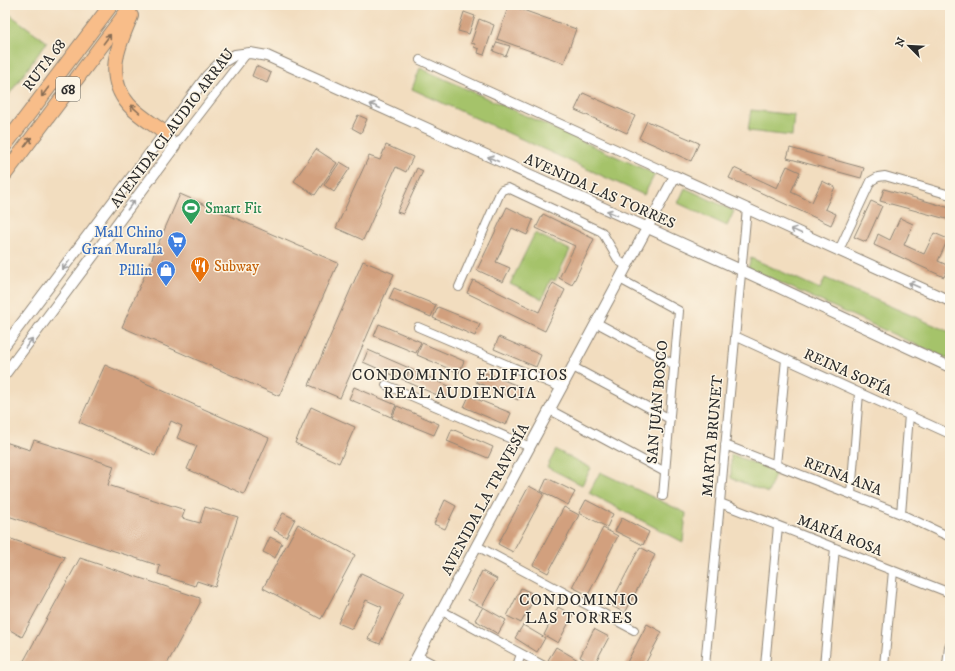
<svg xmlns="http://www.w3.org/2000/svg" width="955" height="671" font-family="'IM FELL DW Pica',serif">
  <rect width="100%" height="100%" fill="#fcf5e5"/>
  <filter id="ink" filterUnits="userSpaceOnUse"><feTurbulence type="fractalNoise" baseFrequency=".025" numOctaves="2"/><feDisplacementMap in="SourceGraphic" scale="8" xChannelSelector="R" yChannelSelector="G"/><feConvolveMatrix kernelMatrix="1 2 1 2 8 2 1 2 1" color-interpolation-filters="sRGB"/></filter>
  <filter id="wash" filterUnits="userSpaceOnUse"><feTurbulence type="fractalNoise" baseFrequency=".012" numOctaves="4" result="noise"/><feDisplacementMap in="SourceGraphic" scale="16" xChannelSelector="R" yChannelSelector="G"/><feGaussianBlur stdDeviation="0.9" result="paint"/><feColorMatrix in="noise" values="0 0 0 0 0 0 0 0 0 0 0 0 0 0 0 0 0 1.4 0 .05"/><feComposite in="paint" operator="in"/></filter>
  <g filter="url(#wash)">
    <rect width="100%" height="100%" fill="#f2ddbf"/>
    <path fill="#a5c36b" stroke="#68774b" d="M5,11L47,42L5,100Z
      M420,68L655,174L644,195L412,89Z
      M751,110L794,115L792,136L748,131Z
      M685,188L734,211L727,226L678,203Z
      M535,233L570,250L555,281L551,279L542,299L510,284Z
      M751,258L820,289L825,278L950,332V360L748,268Z
      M556,450L591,468L582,485L547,467Z
      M731,454L776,472L768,493L731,478Z
      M600,472L686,513L683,542L589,493Z"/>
    <g id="blocks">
      <path fill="#d2a07e" d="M509,5L576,29L564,63L497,39Z
        M464,12L475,16L469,34L458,31Z
        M479,19L494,25L484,55L478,53L479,49L474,47L475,44L471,43Z
        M497,42L510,46L506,56L493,51Z
        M256,66L271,73L267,83L252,76Z
        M583,93L635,116L627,133L575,110Z
        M358,115L367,119L361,133L352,128Z
        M647,121L699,143L691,161L639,138Z
        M386,145L413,157L406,172L396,167L363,240L336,228L369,156L380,160Z
        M790,148L864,168L861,178L787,158Z
        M316,149L337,163L315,195L294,181Z
        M340,162L350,168L334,192L324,185Z
        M787,166L800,172L791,192L812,202L822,181L835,187L825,209L836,214L831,225L729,178L734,168L777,188Z
        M417,168L423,171L403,214L397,212Z
        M884,189L950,208V220L880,201Z
        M180,194L338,263L279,396L122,327Z
        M871,201L882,206L866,242L854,237Z
        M507,207L533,220L527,235L512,228L496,262L510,268L503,282L477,270Z
        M543,214L594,239L572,285L559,278L575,246L536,228Z
        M900,218L913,224L904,245L924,254L934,233L948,239L938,261L949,266L944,277L874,245L878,234L890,240Z
        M363,261L394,274L340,398L309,385Z
        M473,280L539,312L553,283L565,290L545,331L467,293Z
        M394,288L436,305L431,317L389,299Z
        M438,307L480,324L475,336L433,318Z
        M379,324L421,342L416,353L374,336Z
        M499,337L541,355L536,367L494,349Z
        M422,343L464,361L459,373L417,355Z
        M368,350L409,368L404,380L363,362Z
        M105,365L269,438L244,494L187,469L197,446L177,438L182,426L171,421L155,456L79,422Z
        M410,369L451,387L446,399L405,381Z
        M481,371L523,388L518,400L476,382Z
        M354,387L396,405L391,417L349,399Z
        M469,396L511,413L506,425L464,407Z
        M397,406L439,424L434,435L392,418Z
        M311,407L355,427L339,463L295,443Z
        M452,429L493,447L488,458L447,441Z
        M34,440L114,466L108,485L185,510L182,518L200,523L205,507L238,517L215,587L197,581L195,586L158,574L160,566L5,515V442L30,450Z
        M547,478L575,492L568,505L541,491Z
        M529,486L544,494L513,552L498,544Z
        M445,500L456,506L445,529L434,524Z
        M586,500L613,514L607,527L579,513Z
        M564,507L579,515L548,573L533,565Z
        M283,513L295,519L286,537L274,530Z
        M622,518L649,532L643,545L615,531Z
        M298,524L355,555L321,619L263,588Z
        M603,528L618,536L588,595L572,587Z
        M5,537L65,557L22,637L5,627Z
        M270,537L282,543L275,558L263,552Z
        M640,547L655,555L625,613L610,605Z
        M80,558L200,598V603L166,666H21Z
        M482,571L497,579L482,607L468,600Z
        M361,573L404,593L380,644L368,639L382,607L366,600L352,629L338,623Z
        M521,588L536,595L521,623L507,616Z
        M483,607L506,620L498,634L475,620Z
        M558,607L573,615L558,643L544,635Z
        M647,624L662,632L644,666H625Z
        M523,625L545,638L537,652L515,638Z
        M594,629L609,637L594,665L580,657Z
        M556,647L578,660L575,666H558L548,660Z"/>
    </g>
  </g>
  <g filter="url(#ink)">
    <use href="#blocks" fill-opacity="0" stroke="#8e8475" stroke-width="1"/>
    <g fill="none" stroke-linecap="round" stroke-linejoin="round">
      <g stroke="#8e8475" stroke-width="10">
        <path id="minor" d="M420,60L675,176
          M175,146L247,53
          M839,250L871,181L878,177L885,176L950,195
          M620,279L679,311L663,496
          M459,287L500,193L502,190L508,188L602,232L619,261L627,266
          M597,323L675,365
          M418,327L562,388
          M735,336L950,434
          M573,367L670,419
          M386,385L530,447
          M550,410L665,472
          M725,445L901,514L950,537
          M776,465L786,359
          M851,494L859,393
          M720,503L950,593
          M901,514L909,415
          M477,546L634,630
          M442,611L544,666
          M418,656L437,666
          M517,666L521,654
          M705,666L747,208
          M765,666L778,526
          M824,666L835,548
          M884,666L893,571"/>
      </g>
      <g stroke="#8e8475" stroke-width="12">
        <path id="tertiary" d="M5,345L165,133L207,76L218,65L235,55L250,53L267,56L741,270L950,367
          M5,374L175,146L165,133
          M412,666L675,176L950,301
          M948,666L950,647"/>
      </g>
      <g stroke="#8e8475" stroke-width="16">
        <path id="motorway" d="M131,16C118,46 104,76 129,105C139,116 153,124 165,133
          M5,145L111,5
          M5,174L132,5"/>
      </g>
      <use href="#minor" stroke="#fff" stroke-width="8"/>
      <use href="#tertiary" stroke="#fff" stroke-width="10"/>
      <use href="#motorway" stroke="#f8bd89" stroke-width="14"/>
    </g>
    <defs><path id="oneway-shaft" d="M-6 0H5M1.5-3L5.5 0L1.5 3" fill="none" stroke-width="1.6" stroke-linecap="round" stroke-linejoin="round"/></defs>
    <g stroke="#876d55">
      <use href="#oneway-shaft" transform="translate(107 39) rotate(-53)"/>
      <use href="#oneway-shaft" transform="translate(45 92) rotate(127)"/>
      <use href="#oneway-shaft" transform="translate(135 109) rotate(-138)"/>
      <use href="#oneway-shaft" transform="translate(28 142) rotate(-53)"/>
    </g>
    <g stroke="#a0a0a0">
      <use href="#oneway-shaft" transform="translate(375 106) rotate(-155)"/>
      <use href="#oneway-shaft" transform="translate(493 159) rotate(-156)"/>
      <use href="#oneway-shaft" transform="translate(131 205) rotate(-53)"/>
      <use href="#oneway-shaft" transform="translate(612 213) rotate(-156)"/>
      <use href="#oneway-shaft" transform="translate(796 231) rotate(-155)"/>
      <use href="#oneway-shaft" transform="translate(66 265) rotate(127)"/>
      <use href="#oneway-shaft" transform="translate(914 285) rotate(-156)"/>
      <use href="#oneway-shaft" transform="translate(29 343) rotate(-53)"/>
    </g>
  </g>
  <defs>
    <g id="stadium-pin" transform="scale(1)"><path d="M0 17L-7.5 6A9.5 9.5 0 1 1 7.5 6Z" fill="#2e9e5b" stroke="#fcf5e5"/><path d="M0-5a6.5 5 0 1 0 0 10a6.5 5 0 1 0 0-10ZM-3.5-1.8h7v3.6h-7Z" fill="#fff"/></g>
    <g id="supermarket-pin" transform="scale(1)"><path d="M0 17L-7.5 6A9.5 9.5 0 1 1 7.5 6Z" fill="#3f7fe0" stroke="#fcf5e5"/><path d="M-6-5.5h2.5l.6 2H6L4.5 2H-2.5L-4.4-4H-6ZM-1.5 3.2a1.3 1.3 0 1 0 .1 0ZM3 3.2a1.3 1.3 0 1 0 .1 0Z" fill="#fff"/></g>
    <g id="restaurant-pin" transform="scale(1)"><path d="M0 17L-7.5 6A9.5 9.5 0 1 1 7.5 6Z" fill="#e8710a" stroke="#fcf5e5"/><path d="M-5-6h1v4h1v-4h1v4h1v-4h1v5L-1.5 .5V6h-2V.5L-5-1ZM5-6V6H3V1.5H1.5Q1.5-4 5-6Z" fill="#fff"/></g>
    <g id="shop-pin" transform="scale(1)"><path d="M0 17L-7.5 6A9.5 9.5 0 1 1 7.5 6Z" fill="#3f7fe0" stroke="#fcf5e5"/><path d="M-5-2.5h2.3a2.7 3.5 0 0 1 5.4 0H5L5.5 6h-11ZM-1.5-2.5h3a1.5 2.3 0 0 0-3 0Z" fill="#fff"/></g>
  </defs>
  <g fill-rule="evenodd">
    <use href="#stadium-pin" x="191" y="208"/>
    <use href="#supermarket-pin" x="177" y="241"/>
    <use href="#restaurant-pin" x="200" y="266"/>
    <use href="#shop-pin" x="166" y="270"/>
  </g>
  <g text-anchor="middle" stroke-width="3" stroke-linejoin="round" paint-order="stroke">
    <rect fill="#fcf5e5" stroke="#6a6863" stroke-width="1" x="56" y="77" width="24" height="24" rx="3"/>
    <g font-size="14" font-weight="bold" fill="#2b2b2b">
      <text x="68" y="94">68</text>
    </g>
    <g font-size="15" fill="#2b2b2b" stroke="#fcf5e5">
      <text transform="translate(44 65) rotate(-53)" y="5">RUTA 68</text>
      <text transform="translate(172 128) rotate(-53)" y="5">AVENIDA CLAUDIO ARRAU</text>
      <text transform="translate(600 191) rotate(24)" y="5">AVENIDA LAS TORRES</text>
      <text transform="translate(848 372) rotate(24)" y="5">REINA SOFÍA</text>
      <text transform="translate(657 402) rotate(-85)" y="5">SAN JUAN BOSCO</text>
      <text transform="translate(712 436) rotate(-85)" y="5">MARTA BRUNET</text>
      <text transform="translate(843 476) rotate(21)" y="5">REINA ANA</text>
      <text transform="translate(485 499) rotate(-62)" y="5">AVENIDA LA TRAVESÍA</text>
      <text transform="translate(840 535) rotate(21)" y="5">MARÍA ROSA</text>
    </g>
    <g font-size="15" fill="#27864d" stroke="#fcf5e5" text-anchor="start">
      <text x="205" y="213">Smart Fit</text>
    </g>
    <g font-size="15" fill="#366cbe" stroke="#fcf5e5" text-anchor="end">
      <text x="163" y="237">Mall Chino<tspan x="163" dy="17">Gran Muralla</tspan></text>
      <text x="152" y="275">Pillin</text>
    </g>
    <g font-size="15" fill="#c56008" stroke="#fcf5e5" text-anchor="start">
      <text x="214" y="271">Subway</text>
    </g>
    <g font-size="16" letter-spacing="1" fill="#2b2b2b" stroke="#fcf5e5">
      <text x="460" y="380">CONDOMINIO EDIFICIOS<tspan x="460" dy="18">REAL AUDIENCIA</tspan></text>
      <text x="579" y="605">CONDOMINIO<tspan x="579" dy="18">LAS TORRES</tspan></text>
    </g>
  </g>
  <rect width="955" height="671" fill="none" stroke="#fcf5e5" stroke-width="20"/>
  <g transform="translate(909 46) rotate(294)" stroke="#fcf5e5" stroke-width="3" paint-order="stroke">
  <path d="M0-3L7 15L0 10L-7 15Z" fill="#2b2b2b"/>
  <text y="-6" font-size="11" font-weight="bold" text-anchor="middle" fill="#2b2b2b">N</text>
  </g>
</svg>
